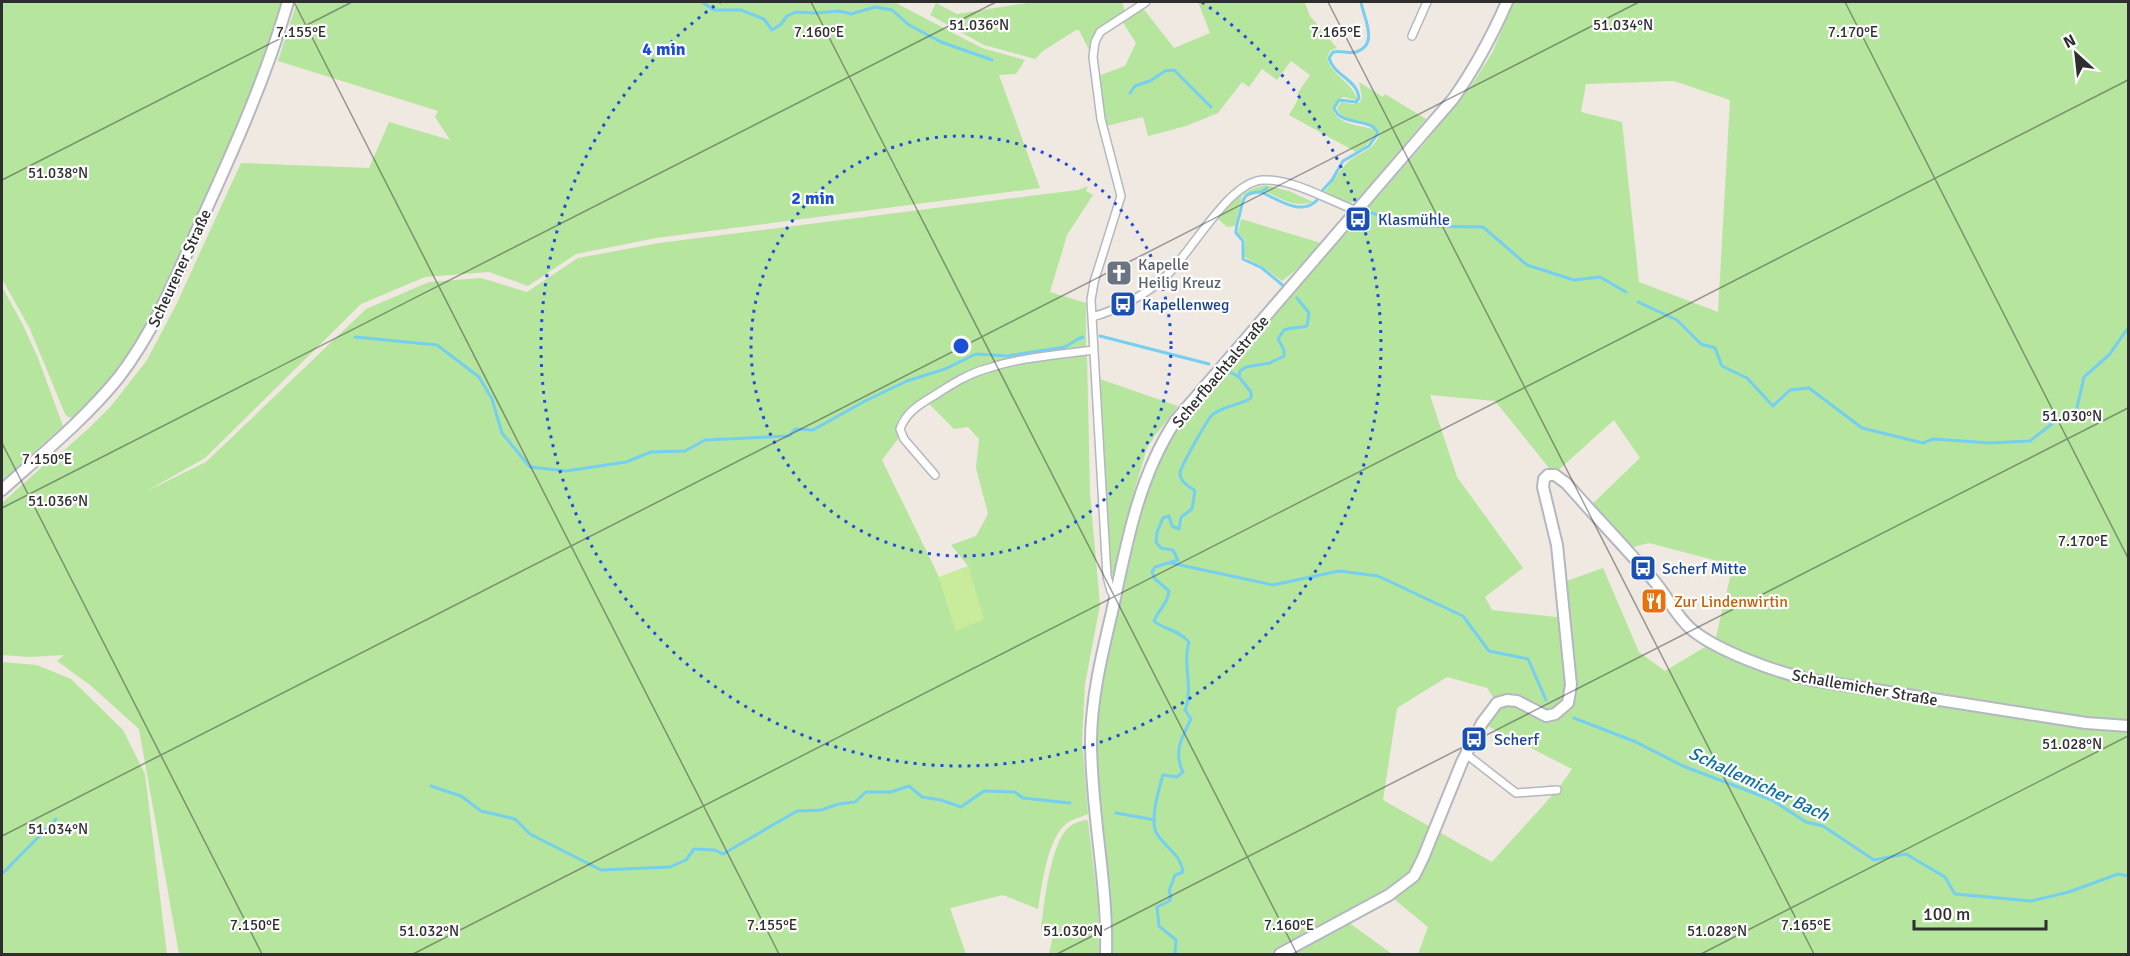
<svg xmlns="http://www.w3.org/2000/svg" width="2130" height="956" font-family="Signika,sans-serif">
  <rect width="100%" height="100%" fill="#efe9e1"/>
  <path fill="#b6e59e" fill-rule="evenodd" d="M2,2H282L269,50L230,145L154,316L120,369L104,389L74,418L68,417L65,414L30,329L2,279Z
    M297,2H894L982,48L1025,60L1016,74L999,75L1040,188L656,238L576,254L528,286L489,272L425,277L361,304L205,458L145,492L206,462L366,309L429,282L481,278L527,292L578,258L659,243L1078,190L1088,186L1086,191L1093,195L1067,235L1050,292L1086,303V346L1081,349L986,366L908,410L898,420L900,421L901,435L882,460L939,577L956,630L983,619L968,566L951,545L976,536L988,514L976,468L979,439L968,427L954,429L927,402L958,384L987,371L1007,366L1087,354L1090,493L1100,605L1085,684L1082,740L1088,814C1081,818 1073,818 1066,824C1047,839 1042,886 1038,909L1003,895L950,908L966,954H179L139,729L90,685L57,661L64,655L30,657L2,655V503L44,465L52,461L90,427L112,405L147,360L176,305L241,163L369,168L389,122L450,140L435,117L438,111L278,61Z
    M1033,2H1122L1125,12C1106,24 1091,30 1091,54L1079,30H1076L1043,51L1035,59L984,45L930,15L936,3L957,14Z
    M1198,2H1302L1305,3L1310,16L1337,48L1331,50L1327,57C1330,75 1349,79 1357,98L1356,100L1344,97L1338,99L1333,109C1337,124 1360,126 1374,129L1377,133L1366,146L1356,152L1289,115L1300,96L1297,94L1310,75L1291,61L1277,80L1262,69L1249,87L1242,82L1218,113L1186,126L1148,136L1143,117L1106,126L1098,76L1125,66L1136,43L1122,21L1142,7L1174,48L1210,33Z
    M1514,2H2128V954H1418L1428,927L1389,895L1344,919L1392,954H1112L1109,881L1097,762V721L1104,674L1121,596L1149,481L1160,454L1198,400L1424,144L1473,83L1492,53ZM1674,81L1730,100L1718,312L1639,282L1622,122L1581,112L1586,84ZM1430,395L1495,401L1554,474L1614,420L1640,458L1588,508L1625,549L1649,543L1733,565L1715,641L1665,671L1639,652L1603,568L1561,583L1565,618L1492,610L1485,597L1523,568L1457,477ZM1447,677L1487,688L1497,703L1482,723L1572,769L1557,790L1492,862L1383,800L1397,708Z
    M1359,82L1383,97L1385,94L1426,119L1357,201L1348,203L1323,193C1332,184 1338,172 1347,163C1359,151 1375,152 1380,132C1371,118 1342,125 1337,108L1341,102L1353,104L1360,102L1362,98Z
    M1265,185L1289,191L1313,202C1281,212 1270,179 1242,196L1235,226L1227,227L1218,219C1230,201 1243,190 1265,185Z
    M1241,219L1321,243L1296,270L1282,281L1263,267L1244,257L1245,240L1238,233Z
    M2,287L22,323L38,358L63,426L2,481Z
    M1100,379L1178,406L1154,437L1147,448L1134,492L1113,576L1111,573Z
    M2,662L37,665L71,679L123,730L145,774L167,954H2Z
    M1086,820L1088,821L1098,903L1099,954H1049L1053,935L1041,929C1044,905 1050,843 1069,827C1074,823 1080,821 1086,820Z"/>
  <path fill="#c9ec9a" d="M968,566L984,619L956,631L939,577Z"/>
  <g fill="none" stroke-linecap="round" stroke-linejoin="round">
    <path stroke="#75cff0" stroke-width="3" d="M702,2L714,10H741L764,19L772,30L781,24L787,16L796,12L816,13L839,11L851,14L875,7L892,10L909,25L941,42L992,60
      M1130,93L1135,86L1150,81L1165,71L1174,70L1211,107
      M1261,192L1267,188
      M1321,192L1332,180L1343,161L1369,146L1378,133C1371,117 1341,127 1334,108L1339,100L1356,102L1359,98C1357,79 1334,76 1329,58L1333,52C1341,50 1348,54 1356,52C1380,45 1363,16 1361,2
      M1369,212L1410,226L1483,227L1527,265L1574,280L1600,277L1626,292
      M1286,288L1262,268L1243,259V241L1236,233C1236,226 1238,220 1240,213C1243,199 1243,192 1261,192C1277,199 1302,217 1317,200
      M1638,302L1677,320L1701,344L1715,348L1722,366L1747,378L1773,406L1790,390L1809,388L1862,428L1923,443L1933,439L1990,443L2030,441L2057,420L2076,412L2084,377L2109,355L2128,328
      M1100,336L1209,364
      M355,337L437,345L479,377L492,399L502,433L530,467L566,471L626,462L651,452L685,451L705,440L789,436L795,429L813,430L865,401L907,381L945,369L976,354L1007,356L1065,347L1078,339L1083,337
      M1230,372L1239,377
      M1171,563L1273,585L1339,571L1378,576L1463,616L1489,651L1528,659L1546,700
      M1574,718L1636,742L1683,766L1772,800L1806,822L1823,826L1874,860L1906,854L1945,877L1955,894L2031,901L2069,892L2118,874L2128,876
      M431,786L461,796L481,811L515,819L530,834L601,870L670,867L686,860L694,849L715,850L723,854L797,811L821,810L839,804L855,802L866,792H891L909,786L922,797L941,800L961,807L984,791L1015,792L1023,798L1070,803
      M1116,813L1155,820
      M2,874L56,819
      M1175,954L1176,940L1159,926L1157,907L1169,901L1171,897L1169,891L1175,875L1183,872C1180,852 1164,848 1156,832C1150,819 1159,788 1163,775L1177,777L1183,772C1173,752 1182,737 1191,719L1185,710C1194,688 1182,664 1189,642C1178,629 1164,630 1154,621C1159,608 1167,606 1169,591L1155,579L1152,572L1155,567L1178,560L1173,550L1161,548L1156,542L1157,532L1163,518L1169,516L1172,526L1179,529L1181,517L1192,509L1195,491C1189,486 1180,482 1180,473C1180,468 1207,420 1212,415C1224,405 1239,406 1251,398V392L1239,377L1240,371L1246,367L1270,363L1284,356V350L1278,339L1284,330C1293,327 1301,328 1307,326L1309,313L1297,298"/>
    <g stroke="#b4b7c1" stroke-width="10">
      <path id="street" d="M1412,36L1427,2
        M1092,317C1115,311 1147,294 1164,278C1191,254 1227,183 1262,180C1292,178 1330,201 1357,211
        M935,475L904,439L900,429C906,412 920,404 935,395C952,384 969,373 989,368C1022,357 1059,355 1093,350
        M1115,597L1111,591L1107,576L1091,300L1094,282L1121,196L1101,119L1093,57L1095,42L1100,32L1146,2
        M1466,754L1516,793L1557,790"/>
    </g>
    <g stroke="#b4b7c1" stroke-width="14">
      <path id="secondary" d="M2,490C42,454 85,419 119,377C155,330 177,275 201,221C234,149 266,77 288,2
        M1106,954C1108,883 1091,813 1091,742C1091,699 1102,654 1112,612C1126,546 1138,477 1176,420L1453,99C1475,68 1492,36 1507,2
        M1280,954L1389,895L1414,876L1423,858L1462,762L1482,723L1497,703L1507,700L1517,701L1546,716L1555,714L1568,703L1571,685L1557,545L1543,487L1544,479L1548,475H1555L1566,483C1595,516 1626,548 1655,582C1667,596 1676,616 1691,629C1717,651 1778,673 1812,680L2086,723L2128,726"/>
    </g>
    <use href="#street" stroke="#fff" stroke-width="7"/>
    <use href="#secondary" stroke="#fff" stroke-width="10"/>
  </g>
  <path fill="none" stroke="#2e2e2e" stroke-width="1.5" stroke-opacity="0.45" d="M294,2L779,954M811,2L1297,954M1328,2L1814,954M1845,2L2128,558M2,180L352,2M2,443L262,954M2,508L996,2M2,836L1639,2M413,954L2128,80M1057,954L2128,408M1701,954L2128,736"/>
  <g fill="none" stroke="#1d4ed8" stroke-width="3" stroke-dasharray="3 6">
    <circle cx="961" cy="346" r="210"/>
    <path d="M1202 2A420 420 0 1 1 720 2"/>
  </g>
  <defs>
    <g id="bus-square" transform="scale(1.35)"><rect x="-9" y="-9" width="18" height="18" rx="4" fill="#1a4fb4" stroke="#fff"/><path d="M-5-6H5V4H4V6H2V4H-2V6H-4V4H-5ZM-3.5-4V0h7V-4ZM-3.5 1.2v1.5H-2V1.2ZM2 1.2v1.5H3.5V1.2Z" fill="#fff"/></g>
    <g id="church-square" transform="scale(1.35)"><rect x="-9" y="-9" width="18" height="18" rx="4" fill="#6b7280" stroke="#fff"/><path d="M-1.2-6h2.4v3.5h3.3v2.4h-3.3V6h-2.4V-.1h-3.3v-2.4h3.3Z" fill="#fff"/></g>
    <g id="restaurant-square" transform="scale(1.35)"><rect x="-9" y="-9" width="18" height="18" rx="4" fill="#e8710a" stroke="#fff"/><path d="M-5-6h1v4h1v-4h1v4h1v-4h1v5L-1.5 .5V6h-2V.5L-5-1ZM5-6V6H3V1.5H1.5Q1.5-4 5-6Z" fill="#fff"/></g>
  </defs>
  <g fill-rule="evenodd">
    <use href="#bus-square" x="1358" y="219"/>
    <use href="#church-square" x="1119" y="273"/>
    <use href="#bus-square" x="1123" y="304"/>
    <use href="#bus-square" x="1643" y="568"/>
    <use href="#restaurant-square" x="1654" y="601"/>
    <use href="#bus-square" x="1474" y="739"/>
  </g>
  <g text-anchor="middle" stroke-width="4.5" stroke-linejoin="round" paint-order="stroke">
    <g font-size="16" fill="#164399" stroke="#fff" text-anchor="start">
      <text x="1378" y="225">Klasmühle</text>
      <text x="1142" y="310">Kapellenweg</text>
      <text x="1662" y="574">Scherf Mitte</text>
      <text x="1494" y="745">Scherf</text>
    </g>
    <g font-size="16" fill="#5b616d" stroke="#fff" text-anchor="start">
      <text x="1138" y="270">Kapelle<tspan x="1138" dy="18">Heilig Kreuz</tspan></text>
    </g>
    <g font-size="16" fill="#2e2e2e" stroke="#fff">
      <text transform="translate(179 268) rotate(-65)" y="6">Scheurener Straße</text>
      <text transform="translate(1220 371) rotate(-50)" y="6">Scherfbachtalstraße</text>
      <text transform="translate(1865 687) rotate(10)" y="6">Schallemicher Straße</text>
    </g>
    <g font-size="16" fill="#c56008" stroke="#fff" text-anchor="start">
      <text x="1674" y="607">Zur Lindenwirtin</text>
    </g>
    <g font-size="18" font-style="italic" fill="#0d6fa3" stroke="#fff">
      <text transform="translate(1759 784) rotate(25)" y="6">Schallemicher Bach</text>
    </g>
  </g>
  <g font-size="15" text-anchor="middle" fill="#2e2e2e" stroke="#fff" stroke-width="4.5" stroke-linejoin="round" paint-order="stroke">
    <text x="1623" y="30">51.034°N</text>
    <text x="979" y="30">51.036°N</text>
    <text x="301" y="37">7.155°E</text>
    <text x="819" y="37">7.160°E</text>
    <text x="1336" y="37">7.165°E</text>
    <text x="1853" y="37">7.170°E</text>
    <text x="58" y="178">51.038°N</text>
    <text x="2072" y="421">51.030°N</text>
    <text x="47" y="464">7.150°E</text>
    <text x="58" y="506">51.036°N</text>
    <text x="2083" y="546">7.170°E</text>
    <text x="2072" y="749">51.028°N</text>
    <text x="58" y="834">51.034°N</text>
    <text x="255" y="930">7.150°E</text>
    <text x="772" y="930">7.155°E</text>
    <text x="1289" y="930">7.160°E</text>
    <text x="1806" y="930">7.165°E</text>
    <text x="429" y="936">51.032°N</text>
    <text x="1073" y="936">51.030°N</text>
    <text x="1717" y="936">51.028°N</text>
  </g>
  <circle cx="961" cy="346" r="9" fill="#1d4ed8" stroke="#fff" stroke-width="3"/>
  <g font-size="18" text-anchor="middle" font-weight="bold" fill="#1d4ed8" stroke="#fff" stroke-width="4.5" stroke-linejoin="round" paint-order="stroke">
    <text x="664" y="55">4 min</text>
    <text x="813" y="204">2 min</text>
  </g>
  <rect width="2130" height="956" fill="none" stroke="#2e2e2e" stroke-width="6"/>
  <g transform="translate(2076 54) rotate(333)" stroke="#ffffff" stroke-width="4.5" paint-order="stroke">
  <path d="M0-4.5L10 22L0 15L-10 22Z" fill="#2e2e2e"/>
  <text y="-9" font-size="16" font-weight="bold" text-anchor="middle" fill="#2e2e2e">N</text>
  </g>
  <path d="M1914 920v9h132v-9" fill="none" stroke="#2e2e2e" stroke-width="3"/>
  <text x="1923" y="920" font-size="18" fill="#2e2e2e" stroke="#ffffff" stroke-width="4.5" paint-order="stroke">100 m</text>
</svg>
